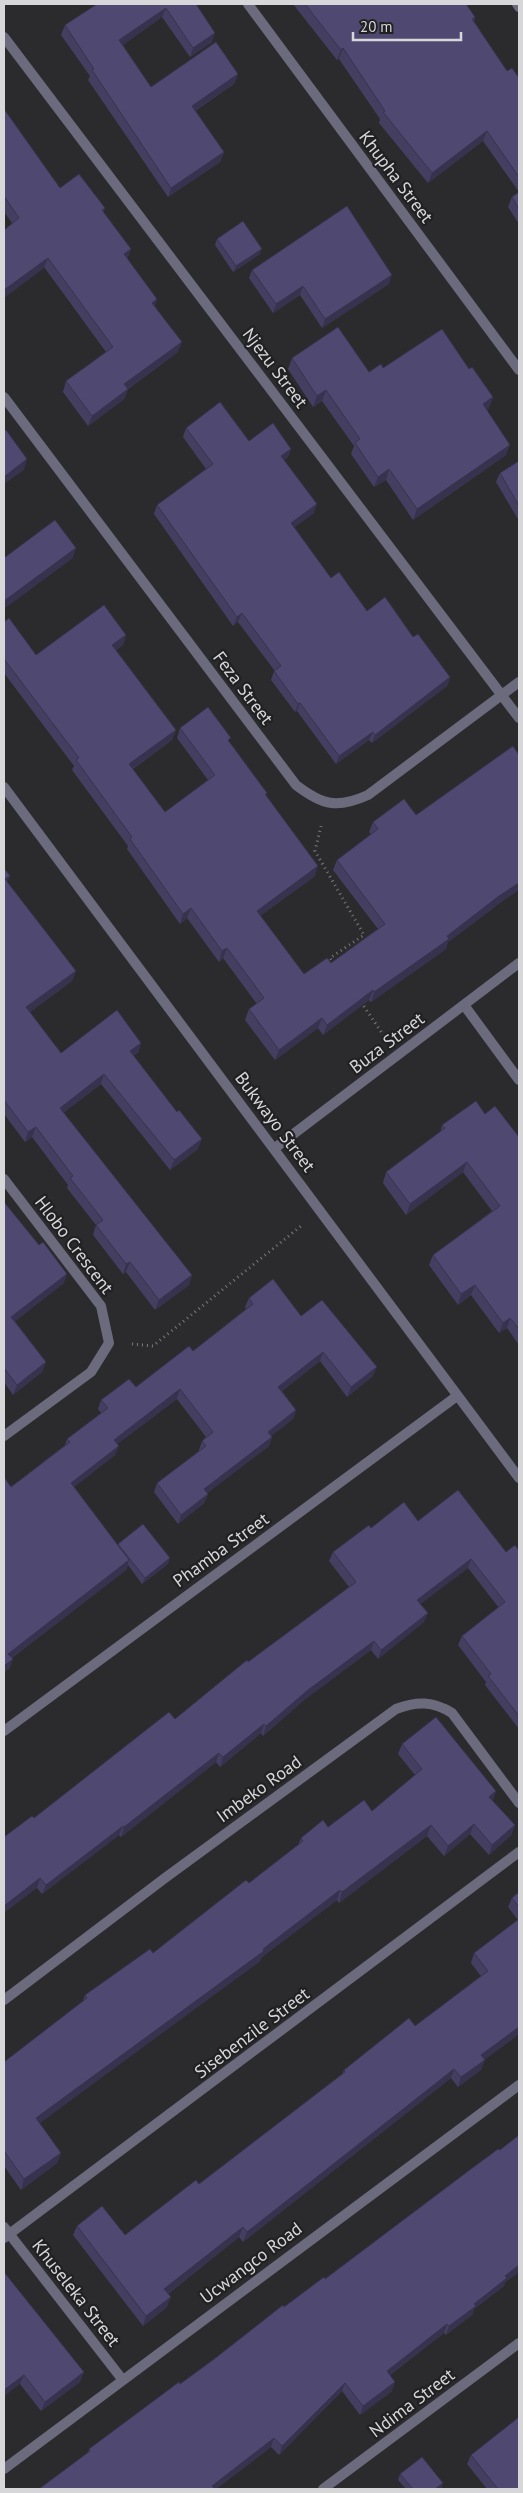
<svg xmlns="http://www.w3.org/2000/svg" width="523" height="2493" font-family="'PT Sans',sans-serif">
  <rect width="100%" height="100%" fill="#2b2b2d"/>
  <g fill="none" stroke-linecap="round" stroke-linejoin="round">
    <path stroke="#7b7b7d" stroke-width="3" stroke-dasharray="1 4" stroke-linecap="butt" d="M321,826L315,851L364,935L330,958L334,964
      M361,1002L384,1036
      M132,1344L153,1346L301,1226"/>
    <path stroke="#6c6a7d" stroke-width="10" d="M248,4L519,370
      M517,4L519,7
      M4,37L519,718
      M4,397L296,785C322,805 337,809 368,795L519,682
      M4,787L519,1478
      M464,1005L519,1080
      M275,1148L519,963
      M4,1179L101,1306L109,1343L91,1372L4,1436
      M4,1731L457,1396
      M4,2000L165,1878L396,1709C417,1701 433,1701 452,1713L519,1803
      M4,2227L122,2379
      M4,2238L519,1852
      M4,2469L519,2085
      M323,2489L519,2343"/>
  </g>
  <path fill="#443f61" d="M97,4H196L212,42L190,57L162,17L123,45L151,87L238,74L234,84L195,111L224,152L220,162L168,197L88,80L90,76L61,35L65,25Z
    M293,4H466L475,17L474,21L507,71L519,78V224L508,207L512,197L519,192L483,141L428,183L379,123L380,119L339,59L337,60Z
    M4,109L60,188L105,208L103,212L131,249L127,259L155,306L178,352L128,389L124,399L88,426L63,392L66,381L106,352L4,212Z
    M217,239L260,254L233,272L215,245Z
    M252,270L389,284L322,328L300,295L273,313L249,278Z
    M292,358L369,372L383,368L469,369L493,397L489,408L487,410L506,455L413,520L386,480L374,487L351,454L354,446L322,401L313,407L288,369Z
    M186,428L291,449L288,457L284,460L314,513L294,527L331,578L367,611L413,637L450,677L447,686L372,743L369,740L336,764L297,711L295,712L271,680L274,671H275L238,622L233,626L154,514L157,505L206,469L183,437Z
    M519,461V521L496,482L500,473Z
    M4,622L36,655L126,635L123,645L116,650L176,730L172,740L133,769L165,812L208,780L177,738L180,728L229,742L267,793L266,796L315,876L260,916L304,974L331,963L378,929L333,870L337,860L371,834L369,832L373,822L416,815L496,906L448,942L446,949L371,1002L369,1000L323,1035L318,1028L275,1060L245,1020L249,1009L257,1004L223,958L219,962L187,918L180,924L127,849L128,846L72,770L74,766L4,673Z
    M4,868L10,876L7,882L76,971L72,981L30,1012L61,1053L141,1043L138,1053L133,1056L198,1149L170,1170L101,1084L63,1113L192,1275L189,1285L155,1310L126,1272L123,1274L93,1235L96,1225L67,1188L68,1185L32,1137L25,1142L4,1114Z
    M485,1114L519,1137V1345L507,1328L499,1333L471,1295L458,1305L429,1265L433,1255L492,1211L463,1172L406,1215L383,1183L386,1172L440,1133L442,1125Z
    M4,1202L64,1283L15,1321L46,1362L42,1372L13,1395L4,1382Z
    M249,1298L301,1316L373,1376L347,1397L320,1361L282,1391L296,1410L293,1419L271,1436L272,1437L269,1446L207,1493L208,1494L204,1503L178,1524L154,1492L157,1483L199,1451V1450L202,1441L206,1437L177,1399L117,1444L115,1455L74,1487L118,1545V1544L168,1564L142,1584L128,1565L126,1570L12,1658L13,1659L9,1669L11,1487L65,1445L67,1439L101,1413L98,1409L101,1400L136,1387L193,1351L246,1309L245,1307Z
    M418,1521L506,1552L519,1551V1729L485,1685L486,1682L458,1645L462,1636L499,1608L468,1568L420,1604L424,1622L378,1659L371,1650L304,1700L263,1736L261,1733L220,1767L216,1762L121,1837L119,1835L42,1894L37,1888L34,1818L175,1719L248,1662L349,1587L329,1561L333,1552L371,1528Z
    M402,1744L493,1801L515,1825L511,1835L489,1855L470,1834L444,1856L427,1836L339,1903L337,1900L262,1957L260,1961L39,2123L61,2153L57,2163L21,2190L4,2166V2062L83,2001L85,1995L153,1953L249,1883L298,1845L301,1838L372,1811L415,1775L398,1754Z
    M519,1892V2034L484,2060L481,2070L458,2087L451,2078L243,2242L239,2237L168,2294L167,2307L143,2326L73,2235L77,2226L125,2235L199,2184L342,2074L344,2070L415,2026L481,1976L471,1963L474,1953L518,1920L508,1907L512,1898Z
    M519,2135V2272L505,2282L504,2286L474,2309L472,2315L446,2335L444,2333L390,2375L392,2391L360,2415L342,2391L279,2455L271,2447L216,2489H39L88,2453L89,2449L180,2384L284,2307L325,2279L500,2150Z
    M4,2272L80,2382L41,2411L20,2384Z
    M471,2455L519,2489H487L467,2464Z
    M400,2474L443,2483L441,2489H406L398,2480Z"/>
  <path fill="#37334f" d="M166,8L162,17L116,50L119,40Z
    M215,33L212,42L190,57L193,48Z
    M343,48L339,59L337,60L341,50Z
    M238,74L234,84L188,115L192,106Z
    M487,131L483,141L428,183L432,173Z
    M224,152L220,162L168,197L171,188Z
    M131,249L127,259L124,254Z
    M262,249L260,254L233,272L236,266Z
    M48,258L44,268L4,298V290Z
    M392,275L389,284L322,328L325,319Z
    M303,286L300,295L273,313L276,304Z
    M157,299L154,309L152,303Z
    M182,342L178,352L120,394L124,384Z
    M128,389L124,399L88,426L92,416Z
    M326,390L322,401L313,407L317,396Z
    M493,397L489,408L479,415L483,404Z
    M510,445L506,455L413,520L417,509Z
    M291,449L288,457L278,465L281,456Z
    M27,459L24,470L4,484V477Z
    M389,469L386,480L374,487L378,477Z
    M317,504L314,513L288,532L291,523Z
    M76,548L73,558L4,609V601Z
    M242,613L238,622L233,626L237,617Z
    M126,635L123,645L109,655L112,645Z
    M450,677L447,686L372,743L375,735Z
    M300,703L297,711L295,712L298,704Z
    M176,730L172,740L125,774L129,764Z
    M373,732L369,740L336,764L339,756Z
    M318,866L315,876L253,921L257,911Z
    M10,876L6,885L5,879Z
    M519,883V890L496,906L448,942L446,949L371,1002L374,992L447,936L499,896Z
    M191,908L187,918L180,924L183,914Z
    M227,948L223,958L219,962L222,951Z
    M76,971L72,981L23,1017L26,1007Z
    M373,990L369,1000L323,1035L327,1025Z
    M322,1018L318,1028L275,1060L279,1050Z
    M141,1043L138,1053L126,1061L130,1051Z
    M104,1074L101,1084L56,1118L60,1108Z
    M36,1127L32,1137L25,1142L28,1132Z
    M202,1139L198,1149L170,1170L174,1160Z
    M467,1162L463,1172L406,1215L410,1204Z
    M130,1262L126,1272L123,1274L126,1264Z
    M67,1274L64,1283L8,1327L11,1317Z
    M192,1275L189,1285L155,1310L159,1300Z
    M475,1285L471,1295L458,1305L461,1294Z
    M510,1318L507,1328L499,1333L503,1323Z
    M323,1352L320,1361L275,1396L278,1387Z
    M46,1362L42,1372L13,1395L17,1385Z
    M377,1367L373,1376L347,1397L351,1387Z
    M180,1389L177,1399L111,1449L114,1440Z
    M296,1410L293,1419L265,1441L268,1432Z
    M272,1437L269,1446L200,1498L204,1489Z
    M119,1446L115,1455L68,1492L71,1483Z
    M208,1494L204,1503L178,1524L181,1515Z
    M170,1558L168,1564L142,1584L145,1578Z
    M471,1559L468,1568L414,1609L417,1600Z
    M129,1560L126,1570L5,1663L8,1654Z
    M428,1613L424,1622L378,1659L381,1650Z
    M374,1641L371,1650L304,1700L263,1736L266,1726L308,1690Z
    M13,1659L9,1669L4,1673V1666Z
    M264,1724L261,1733L220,1767L223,1757Z
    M219,1753L216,1762L121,1837L124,1827Z
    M496,1791L493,1801L489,1797Z
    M474,1824L470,1834L444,1856L448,1846Z
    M431,1825L427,1836L339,1903L342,1892Z
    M515,1825L511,1835L489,1855L492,1845Z
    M123,1826L119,1835L42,1894L46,1885Z
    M40,1878L37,1888L4,1913V1906Z
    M340,1890L337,1900L262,1957L260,1961L32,2129L36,2118L263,1949Z
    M519,2023V2034L477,2065L481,2055Z
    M485,2060L481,2070L458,2087L461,2077Z
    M454,2069L451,2078L243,2242L247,2232Z
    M61,2153L57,2163L21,2190L24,2179Z
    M243,2227L239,2237L161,2299L164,2289Z
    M519,2265V2272L505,2282L504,2286L474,2309L472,2315L446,2335L449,2326L505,2276Z
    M171,2297L167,2307L143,2326L146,2316Z
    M447,2324L444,2333L384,2379L387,2371Z
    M84,2372L80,2382L41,2411L45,2402Z
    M24,2375L20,2384L4,2396V2390Z
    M395,2382L392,2391L360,2415L363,2406Z
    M345,2383L342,2391L279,2455L282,2446Z
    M274,2438L271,2447L216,2489H211L212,2486Z
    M443,2483L441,2489H435Z"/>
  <path fill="#4f4971" stroke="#37334f" d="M97,4H196L215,33L193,48L166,8L119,40L151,87L216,42L238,74L192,106L224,152L171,188L92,70L94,69L65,25Z
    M305,4H466L475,17L472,19L507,71L512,68L519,78V177L487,131L432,173L383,112L385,111L343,48L341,50Z
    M4,109L60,188L79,174L105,208L102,210L131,249L124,254L157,299L152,303L182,342L124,384L128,389L92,416L66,381L113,347L48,258L4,290V230L19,218L4,196Z
    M519,192V209L512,197Z
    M347,206L392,275L325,319L303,286L276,304L252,270Z
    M243,221L262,249L236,266L217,239Z
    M338,327L369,372L381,364L383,368L442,329L469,369L472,367L493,397L483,404L510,445L417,509L389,469L378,477L355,443L360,439L326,390L317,396L292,358Z
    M220,402L249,441L273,423L291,449L281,456L317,504L291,523L331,578L339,572L367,611L385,597L413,637L418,634L450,677L375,735L373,732L339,756L300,703L298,704L274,671L281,666L242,613L237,617L157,505L213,464L186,428Z
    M6,430L27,459L4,477V432Z
    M519,461V506L500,473Z
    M55,520L76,548L4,601V558Z
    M104,605L126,635L112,645L176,730L129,764L165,812L215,775L180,728L208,707L231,738L228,740L267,793L265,794L318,866L257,911L304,974L327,958L331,963L385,924L337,860L378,829L373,822L404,799L416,815L513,746L519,755V883L499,896L447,936L449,939L374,992L373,990L327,1025L322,1018L279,1050L249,1009L264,998L227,948L222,951L191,908L183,914L130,839L132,837L76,760L79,758L4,659V622L9,618L36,655Z
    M4,868L10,876L5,879L76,971L26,1007L61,1053L117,1010L141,1043L130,1051L177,1112L179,1110L202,1139L174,1160L104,1074L60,1108L192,1275L159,1300L130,1262L126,1264L96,1225L103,1220L70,1178L73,1176L36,1127L28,1132L4,1100Z
    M476,1101L485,1114L495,1106L519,1137V1329L510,1318L503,1323L475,1285L461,1294L433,1255L500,1206L467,1162L410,1204L386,1172L445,1128L442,1125Z
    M4,1202L39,1245L43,1242L67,1274L11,1317L46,1362L17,1385L4,1368Z
    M273,1279L301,1316L322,1300L377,1367L351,1387L323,1352L278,1387L296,1410L268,1432L272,1437L204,1489L208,1494L181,1515L157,1483L206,1446L202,1441L213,1432L180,1389L114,1440L119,1446L71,1483L129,1560L8,1654L13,1659L4,1666V1477L11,1487L70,1442L67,1439L108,1408L101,1400L129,1379L136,1387L189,1346L193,1351L253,1304L249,1298Z
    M458,1490L506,1552L515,1545L519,1551V1716L488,1676L491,1674L462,1636L505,1602L471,1559L417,1600L428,1613L381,1650L374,1641L308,1690L266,1726L264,1724L223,1757L219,1753L124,1827L123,1826L46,1885L40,1878L4,1906V1837L32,1816L34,1818L169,1712L175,1719L247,1660L248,1662L356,1582L333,1552L369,1525L371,1528L404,1502L418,1521Z
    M143,1524L170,1558L145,1578L118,1544Z
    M436,1717L496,1791L489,1797L515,1825L492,1845L474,1824L448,1846L431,1825L342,1892L340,1890L263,1949L264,1951L36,2118L61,2153L24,2179L4,2151V2062L87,1998L85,1995L150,1949L153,1953L246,1880L249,1883L303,1841L301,1838L323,1820L328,1827L364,1800L372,1811L422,1769L402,1744Z
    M519,1892V1907L512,1898Z
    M519,1919V2027L481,2055L485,2060L461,2077L454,2069L247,2232L243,2227L164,2289L171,2297L146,2316L77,2226L102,2206L125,2235L196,2180L199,2184L345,2072L344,2070L409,2018L415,2026L488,1971L474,1953Z
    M519,2135V2265L505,2276L507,2278L474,2304L476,2306L449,2326L447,2324L387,2371L395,2382L363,2406L345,2383L282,2446L274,2438L212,2486L215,2489H39L90,2451L89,2449L179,2382L180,2384L213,2360L283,2305L284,2307L324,2277L325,2279L467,2172L498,2149L500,2150Z
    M4,2272L84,2372L45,2402L24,2375L4,2390Z
    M519,2417V2489H498L471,2455Z
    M422,2457L443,2483L435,2489H413L400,2474Z"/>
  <g text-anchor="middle" stroke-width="4.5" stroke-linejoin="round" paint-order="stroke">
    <g font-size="18" fill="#d7d7d9" stroke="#212123">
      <text transform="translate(396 177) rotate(53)" y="6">Khupha Street</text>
      <text transform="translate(275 368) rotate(53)" y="6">Njezu Street</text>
      <text transform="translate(243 688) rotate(53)" y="6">Feza Street</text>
      <text transform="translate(387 1043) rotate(-37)" y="6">Buza Street</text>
      <text transform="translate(275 1122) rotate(53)" y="6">Bukwayo Street</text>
      <text transform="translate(74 1245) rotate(53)" y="6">Hlobo Crescent</text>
      <text transform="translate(221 1550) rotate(-36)" y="6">Phamba Street</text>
      <text transform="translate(259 1789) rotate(-36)" y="6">Imbeko Road</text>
      <text transform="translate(252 2033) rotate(-37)" y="6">Sisebenzile Street</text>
      <text transform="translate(251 2263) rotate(-37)" y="6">Ucwangco Road</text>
      <text transform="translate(76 2293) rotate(52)" y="6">Khuseleka Street</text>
      <text transform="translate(412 2403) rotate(-37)" y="6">Ndima Street</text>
    </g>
  </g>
  <rect width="523" height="2493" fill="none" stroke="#d7d7d9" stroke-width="10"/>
  <path d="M353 32v8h108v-8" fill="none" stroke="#d7d7d9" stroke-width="2.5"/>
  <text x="360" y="32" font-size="15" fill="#d7d7d9" stroke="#212123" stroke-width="4" paint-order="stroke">20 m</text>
</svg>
